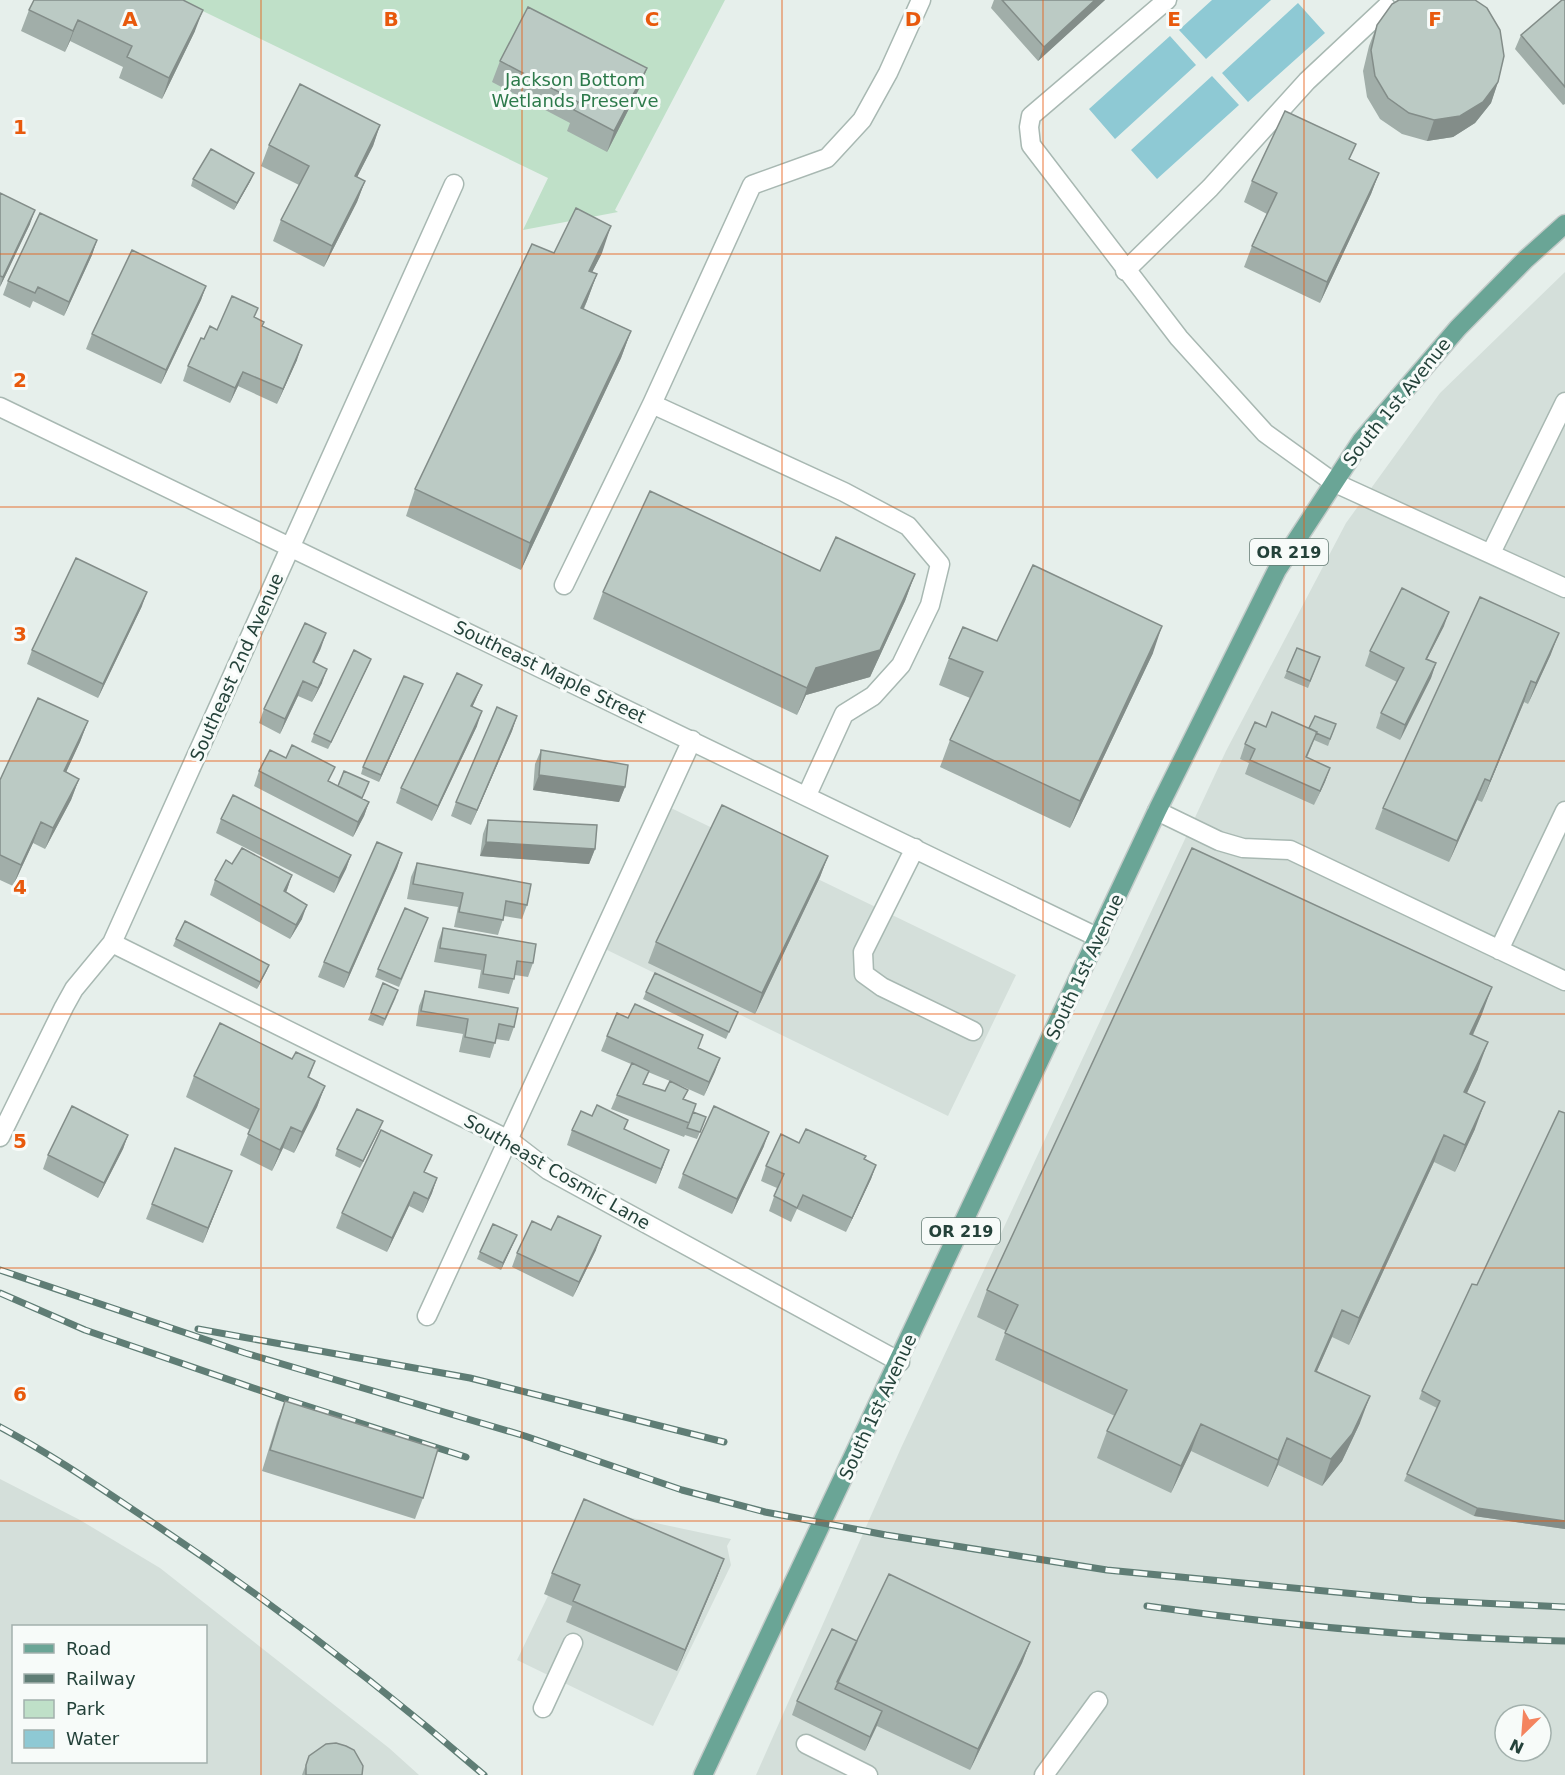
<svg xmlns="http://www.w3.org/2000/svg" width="1565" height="1775" font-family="'DejaVu Sans',sans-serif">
  <rect width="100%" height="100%" fill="#e6efeb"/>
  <path fill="#d4dfda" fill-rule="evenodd" d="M1565,272V1775H756L901,1448L1226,751L1346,523L1440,393ZM1505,1715H1541V1751H1505Z
    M671,808L1016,975L948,1116L603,948Z
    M0,1479L80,1520L160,1568L389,1748L419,1775H0ZM14,1626H206V1762H14Z
    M590,1509L731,1539L727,1546L731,1565L653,1726L517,1660Z"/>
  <path fill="#bfe0c8" d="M180,0H725L615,210L618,212L523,230L548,178Z"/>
  <path fill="#8ec9d4" d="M1212,0H1271L1206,59L1179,30Z
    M1298,3L1325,33L1248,102L1222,73Z
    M1170,36L1196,65L1115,139L1089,109Z
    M1212,76L1239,105L1157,179L1131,150Z"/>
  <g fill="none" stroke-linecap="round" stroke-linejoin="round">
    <g stroke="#a8b8b2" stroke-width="21">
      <path id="minor" d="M1167,0L1031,116L1029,127L1031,145L1179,338L1265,433L1333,482L1565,588
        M1125,271L1210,188L1307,81L1386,7
        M652,404L752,185L827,158L862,120L888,73L921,0
        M0,407L1099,938
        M1491,553L1565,402
        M564,585L652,404L844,492L908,526L940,564L930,605L901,665L873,696L844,714L807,795
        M1157,811L1219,841L1243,848L1290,850L1565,981
        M915,848L863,952L864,974L882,987L973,1031
        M112,943L509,1140L548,1170L900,1362
        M1499,950L1565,811
        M0,1137L64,1007L74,989L112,943L454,184
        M427,1316L692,740
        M543,1708L573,1643
        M806,1744L868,1775
        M1044,1775L1098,1701"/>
    </g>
    <g stroke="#c2cac8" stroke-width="21">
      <path id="major" d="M703,1775L1157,811L1277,570L1362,440L1458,328L1526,259L1565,224"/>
    </g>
    <use href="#minor" stroke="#fff" stroke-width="18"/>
    <use href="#major" stroke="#6aa596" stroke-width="18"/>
    <g stroke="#5f7d75" stroke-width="7">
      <path id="rail" d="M0,1270L245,1353L525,1436L682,1490L765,1512L886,1535L1107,1570L1419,1600L1565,1607
        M0,1293L85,1330L285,1399L466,1457
        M198,1329L470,1378L724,1442
        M0,1427C51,1454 99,1487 147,1519C265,1597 377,1683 484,1775
        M1147,1606C1285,1626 1425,1638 1565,1641"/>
    </g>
    <use href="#rail" stroke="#f7fbf9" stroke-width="4.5" stroke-dasharray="14" stroke-linecap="butt"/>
  </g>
  <path fill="#a1aea9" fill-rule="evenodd" d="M994,0H1105L1038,61L991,8Z
    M1565,0V104L1563,105L1515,49L1521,35Z
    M29,10L195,31L162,99L119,78L123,67L70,41L65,52L21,31Z
    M1377,25L1498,82L1491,103L1475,123L1453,137L1427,141L1402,134L1380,119L1367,97L1363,71L1369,46Z
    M500,61L647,68L639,89L607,152L567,131L570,123L492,82Z
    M380,125L373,146L357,177L365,181L357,202L324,267L273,241L281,220L299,185L261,166L269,145Z
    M1350,160L1379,173L1371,194L1320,303L1244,267L1252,246L1267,214L1244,202L1252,181Z
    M193,179L251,180L234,210L191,186Z
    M0,193L30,224L0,287Z
    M97,240L92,255L64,316L33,301L30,308L3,295L8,281Z
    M554,253H602L592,272L597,274L584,309L631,331L621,358L521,570L406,516L415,489Z
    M206,286L201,300L161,384L86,349L92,334Z
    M254,318L262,327L297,360L277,404L238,386L230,403L183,381L188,366L204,339L217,330Z
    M820,571L915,574L905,601L870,677L806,695L797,715L593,619L603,592Z
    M142,606L98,698L27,664L32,650Z
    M1444,626L1427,659L1436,663L1431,678L1400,740L1376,728L1381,713L1397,682L1365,666L1370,651Z
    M997,641L1153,653L1070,828L940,767L950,740L970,698L939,685L949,658Z
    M321,648L314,663L322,683L312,702L298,696L280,734L259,723L264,709Z
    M1551,654L1528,704L1524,702L1482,802L1477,800L1449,862L1375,829L1383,808Z
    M1320,657L1308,688L1284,678L1287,671Z
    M368,666L328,749L311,742L314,734Z
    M420,691L379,782L361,774L363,767Z
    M476,699L472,707L477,726L432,821L396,803L401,788Z
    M517,716L512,731L471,825L451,816L456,802Z
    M88,721L80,742L66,772L79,779L71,800L45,849L33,843L13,886L0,880V780Z
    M1336,724L1328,746L1314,740L1307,758L1330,768L1314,805L1245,774L1249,763L1240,759L1245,744L1266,727L1309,728Z
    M541,750L625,787L619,802L533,790L535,764Z
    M286,758L369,802L364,816L353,837L254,786L259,771Z
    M221,819L351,855L346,869L334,893L216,833Z
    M488,820L595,849L589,864L480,856L483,834Z
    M402,853L397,868L344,988L318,977L324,962Z
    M828,856L820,877L755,1014L648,963L656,942Z
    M417,863L527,905L522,919L504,916L498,935L454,927L458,907L407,899L411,877Z
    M232,864L292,875L286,892L302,919L290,939L210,895L215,880Z
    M425,925L399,987L375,977L378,969Z
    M443,928L533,963L528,977L515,975L509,994L478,988L481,970L434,962L438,942Z
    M176,939L269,965L266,972L257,989L173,946Z
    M425,991L514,1027L509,1041L496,1039L490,1058L459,1052L463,1034L416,1026L419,1006Z
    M646,992L738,1012L726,1039L643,999Z
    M396,997L383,1026L368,1020L371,1013Z
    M1482,1014L1473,1035L1478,1069L1467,1093L1475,1129L1455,1172L1434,1162L1349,1345L1332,1337L1317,1371L1360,1423L1342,1461L1322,1486L1278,1465L1268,1487L1191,1451L1171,1493L1097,1458L1107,1431L1115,1416L995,1360L1006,1331L977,1317L987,1290Z
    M628,1018L703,1035L698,1049L720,1058L704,1096L677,1084L688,1090L684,1099L696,1104L689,1125L706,1117L697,1139L685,1135L684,1137L611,1109L617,1095L631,1064L601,1051L607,1036ZM648,1072L670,1081L665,1091L644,1084Z
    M292,1059L315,1061L309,1078L325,1086L317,1107L294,1153L283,1148L272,1171L240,1155L250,1130L186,1097L194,1076Z
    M1565,1113V1529L1474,1516L1404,1481L1437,1408L1419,1399L1422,1391L1477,1285Z
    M592,1116L628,1120L624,1130L664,1164L656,1184L567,1145L572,1130Z
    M383,1121L360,1168L335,1156L337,1149Z
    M128,1135L123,1149L98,1198L43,1169L48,1155Z
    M799,1143L865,1159L876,1165L871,1179L846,1232L797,1209L791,1222L769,1211L777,1188L761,1181L766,1166Z
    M764,1146L732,1214L678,1188L683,1174Z
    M425,1173L437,1178L432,1193L423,1213L409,1206L387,1252L336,1228L342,1213Z
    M226,1186L203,1243L146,1219L152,1204Z
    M517,1235L501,1270L477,1259L480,1252Z
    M596,1250L573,1297L512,1267L517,1253Z
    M285,1401L423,1498L415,1519L262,1471L277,1422Z
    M724,1559L716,1580L677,1671L566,1622L572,1606L544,1594L552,1573Z
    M857,1641L1030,1642L1022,1663L970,1770L877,1726L865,1751L792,1715L797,1701Z
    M309,1756L362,1775H302Z"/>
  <path fill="#838d89" d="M1095,0H1105L1038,61L1044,47Z
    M203,10L195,31L162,99L169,78Z
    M78,20L70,41L65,52L73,31Z
    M647,68L639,89L607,152L614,131Z
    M1498,82L1491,103L1475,123L1453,137L1427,141L1434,120Z
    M380,125L373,146L347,197L355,176Z
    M254,173L251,180L234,210L237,203Z
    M1379,173L1371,194L1320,303L1327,282Z
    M365,181L357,202L324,267L332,246Z
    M35,210L30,224L0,287L3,277Z
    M611,226L602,253L579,298L589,271Z
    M97,240L92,255L64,316L69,302Z
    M597,274L587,301L571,335L581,308Z
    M206,286L201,300L161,384L166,370Z
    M631,331L621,358L521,570L530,543Z
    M302,345L297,360L277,404L283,389Z
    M243,372L238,386L230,403L235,388Z
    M915,574L905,601L870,677L806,695L797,715L807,688L816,668Z
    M147,592L142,606L98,698L103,684Z
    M1449,612L1444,626L1420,673L1426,659Z
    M1162,626L1153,653L1070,828L1080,801Z
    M326,633L321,648L307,677L313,662Z
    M1559,633L1551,654L1528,704L1536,683Z
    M371,659L368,666L328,749L331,742Z
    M1436,663L1431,678L1400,740L1405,725Z
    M327,669L322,683L312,702L318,688Z
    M303,681L298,696L280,734L285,719Z
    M1531,681L1524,702L1482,802L1490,781Z
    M423,684L420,691L379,782L381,775Z
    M482,685L476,699L466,721L471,706Z
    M482,711L477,726L432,821L438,806Z
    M517,716L512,731L471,825L477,810Z
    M88,721L80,742L57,792L64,771Z
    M1330,768L1325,782L1314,805L1320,791Z
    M539,775L625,787L619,802L533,790Z
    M79,779L71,800L45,849L53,828Z
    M1485,779L1477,800L1449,862L1457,841Z
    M369,802L364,816L353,837L358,822Z
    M41,822L33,843L13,886L21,865Z
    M486,842L595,849L589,864L480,856Z
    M402,853L397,868L344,988L349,973Z
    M351,855L346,869L334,893L339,878Z
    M828,856L820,877L755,1014L762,993Z
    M292,875L287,890L279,906L284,891Z
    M307,905L302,919L290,939L296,925Z
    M269,965L266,972L257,989L260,982Z
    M1492,987L1482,1014L1461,1061L1470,1034Z
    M1488,1042L1478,1069L1455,1119L1464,1092Z
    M720,1058L715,1072L704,1096L709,1082Z
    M325,1086L317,1107L294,1153L302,1132Z
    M1485,1102L1475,1129L1455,1172L1465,1145Z
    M383,1121L380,1128L360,1168L363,1161Z
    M291,1127L283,1148L272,1171L280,1150Z
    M769,1132L764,1146L732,1214L737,1199Z
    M128,1135L123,1149L98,1198L104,1183Z
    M1444,1135L1434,1162L1349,1345L1359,1318Z
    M669,1150L664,1164L656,1184L661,1169Z
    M876,1165L871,1179L846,1232L852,1218Z
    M232,1171L226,1186L203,1243L208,1228Z
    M437,1178L432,1193L423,1213L428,1199Z
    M414,1192L409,1206L387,1252L392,1238Z
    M517,1235L514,1242L501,1270L503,1263Z
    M601,1236L596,1250L573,1297L579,1282Z
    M1342,1310L1332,1337L1305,1398L1315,1371Z
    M1370,1396L1360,1423L1342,1461L1322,1486L1331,1459Z
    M1201,1424L1191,1451L1171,1493L1181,1466Z
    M1287,1438L1278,1465L1268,1487L1278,1460Z
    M1477,1508L1565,1521V1529L1474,1516Z
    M724,1559L716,1580L677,1671L685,1650Z
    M1030,1642L1022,1663L970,1770L978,1749Z
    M882,1711L877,1725L865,1751L870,1737Z"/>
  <path fill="#bbcac4" stroke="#838d89" stroke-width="1.5" d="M34,0H183L203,10L169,78L127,57L132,46L78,20L73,31L29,10Z
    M1002,0H1095L1044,47Z
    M1399,0H1475L1487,8L1500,30L1504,56L1498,82L1483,102L1460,116L1434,120L1409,113L1388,98L1375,76L1371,50L1377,25L1392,4Z
    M1562,0H1565V87L1521,35Z
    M528,7L647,68L614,131L574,110L578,102L500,61Z
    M300,84L380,125L355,176L365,181L332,246L281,220L309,166L269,145Z
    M1285,111L1356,144L1349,159L1379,173L1327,282L1252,246L1277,193L1252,181Z
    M211,149L254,173L237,203L193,179Z
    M0,193L35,210L3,277L0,276Z
    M576,208L611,226L589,271L597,274L581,308L631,331L530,543L415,489L532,244L554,253Z
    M40,213L97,240L69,302L38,287L35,293L8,281Z
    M132,250L206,286L166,370L92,334Z
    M232,296L258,308L254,317L264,322L262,326L302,345L283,389L243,372L235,388L188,366L201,338L204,339L210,326L217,330Z
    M650,491L820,571L836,537L915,574L880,650L816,668L807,688L603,592Z
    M76,558L147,592L103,684L32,650Z
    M1033,565L1162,626L1080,801L950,740L983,672L949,658L963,627L997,641Z
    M1402,588L1449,612L1426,659L1436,663L1405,725L1381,713L1404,668L1370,651Z
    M1480,597L1559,633L1536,683L1531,681L1490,781L1485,779L1457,841L1383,808Z
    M305,623L326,633L313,662L327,669L318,688L303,681L285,719L264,709Z
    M1297,648L1320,657L1310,681L1287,671Z
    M354,650L371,659L331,742L314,734Z
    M457,673L482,685L471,706L482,711L438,806L401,788Z
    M404,676L423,684L381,775L363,767Z
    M38,698L88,721L64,771L79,779L53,828L41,822L21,865L0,855V780Z
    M497,707L517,716L477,810L456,802Z
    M1272,712L1317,732L1306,757L1330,768L1320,791L1250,760L1255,749L1245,744L1255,722L1266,727Z
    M1315,716L1336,724L1330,739L1316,733L1317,732L1309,728Z
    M292,745L335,767L328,781L369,802L358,822L259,771L270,750L286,758Z
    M541,750L628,765L625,787L539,775Z
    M344,771L369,782L362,798L338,786Z
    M233,795L351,855L339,878L221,819Z
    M722,805L828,856L762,993L656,942Z
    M488,820L597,825L595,849L486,842Z
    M377,842L402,853L349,973L324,962Z
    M242,848L292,875L284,891L307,905L296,925L215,880L226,860L232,864Z
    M1192,848L1492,987L1470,1034L1488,1042L1464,1092L1485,1102L1465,1145L1444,1135L1359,1318L1342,1310L1315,1371L1370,1396L1352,1434L1331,1459L1287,1438L1278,1460L1201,1424L1181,1466L1107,1431L1127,1390L1005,1333L1018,1305L987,1290Z
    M417,863L531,884L527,905L506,901L503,920L459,912L463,893L413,884Z
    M405,908L428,918L401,979L378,969Z
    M185,921L269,965L260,982L176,939Z
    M443,928L536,944L533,963L517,961L514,979L483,974L486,955L440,948Z
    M655,973L738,1012L729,1032L646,992Z
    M383,983L398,990L385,1019L371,1013Z
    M425,991L518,1008L514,1027L499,1024L495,1043L465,1037L468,1019L421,1011Z
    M635,1004L703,1035L698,1048L720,1058L709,1082L607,1036L617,1013L628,1018Z
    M220,1023L292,1059L296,1052L315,1061L308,1077L325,1086L302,1132L291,1127L280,1150L248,1134L259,1109L194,1076Z
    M632,1063L649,1071L643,1084L665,1091L670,1081L688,1090L683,1099L696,1104L689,1123L617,1095Z
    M597,1105L628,1120L624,1129L669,1150L661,1169L572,1130L581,1111L592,1116Z
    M72,1106L128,1135L104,1183L48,1155Z
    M714,1106L769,1132L737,1199L683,1174Z
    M357,1109L383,1121L363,1161L337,1149Z
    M1559,1111L1565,1113V1521L1477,1508L1407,1474L1440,1401L1422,1391L1472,1284L1477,1285Z
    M693,1112L706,1117L700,1132L687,1128Z
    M806,1129L866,1156L864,1159L876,1165L852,1218L803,1195L797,1208L774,1196L784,1174L766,1166L781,1134L799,1143Z
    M381,1130L432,1155L424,1172L437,1178L428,1199L414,1192L392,1238L342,1213Z
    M175,1148L232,1171L208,1228L152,1204Z
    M558,1216L601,1236L579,1282L517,1253L532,1221L551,1230Z
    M493,1224L517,1235L503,1263L480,1252Z
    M285,1401L438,1449L423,1498L270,1450Z
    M584,1499L724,1559L685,1650L573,1601L580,1585L552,1573Z
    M889,1574L1030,1642L978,1749L837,1682Z
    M832,1629L857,1641L835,1689L882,1711L870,1737L797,1701Z
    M336,1743L346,1746L354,1750L363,1766L362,1775H306V1765L309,1756L326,1744Z"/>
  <path fill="none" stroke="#e8590c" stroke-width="1.5" stroke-opacity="0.55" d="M261,0V1775M522,0V1775M782,0V1775M1043,0V1775M1304,0V1775M0,254H1565M0,507H1565M0,761H1565M0,1014H1565M0,1268H1565M0,1521H1565"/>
  <g text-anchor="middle" stroke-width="6" stroke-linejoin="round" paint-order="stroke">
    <g fill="#f7fbf9" stroke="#637a73" stroke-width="1.5">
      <rect x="1250" y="539" width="78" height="26" rx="4.5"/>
      <rect x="922" y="1218" width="78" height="26" rx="4.5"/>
    </g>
    <g font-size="16" font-weight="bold" fill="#24423a">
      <text x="1289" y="558">OR 219</text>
      <text x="961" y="1237">OR 219</text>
    </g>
    <g font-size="18" fill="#2d7a4b" stroke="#f7fbf9">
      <text x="575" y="86">Jackson Bottom<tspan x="575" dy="21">Wetlands Preserve</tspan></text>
    </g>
    <g font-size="18" fill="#24423a" stroke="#f7fbf9">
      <text transform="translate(1397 402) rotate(-51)" y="6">South 1st Avenue</text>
      <text transform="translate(237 667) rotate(-66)" y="6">Southeast 2nd Avenue</text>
      <text transform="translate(550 672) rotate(26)" y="6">Southeast Maple Street</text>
      <text transform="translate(1085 967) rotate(-65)" y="6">South 1st Avenue</text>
      <text transform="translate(557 1172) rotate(30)" y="6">Southeast Cosmic Lane</text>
      <text transform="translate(878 1407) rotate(-65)" y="6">South 1st Avenue</text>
    </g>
  </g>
  <g font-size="20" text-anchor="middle" font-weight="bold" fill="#e8590c" stroke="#f7fbf9" stroke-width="6" stroke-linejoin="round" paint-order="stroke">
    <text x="130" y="26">A</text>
    <text x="391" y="26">B</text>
    <text x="652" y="26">C</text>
    <text x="913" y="26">D</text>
    <text x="1174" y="26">E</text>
    <text x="1435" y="26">F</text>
    <text x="20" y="134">1</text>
    <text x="20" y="387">2</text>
    <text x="20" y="641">3</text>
    <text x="20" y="894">4</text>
    <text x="20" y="1148">5</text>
    <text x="20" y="1401">6</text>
  </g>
  <rect x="12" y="1625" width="195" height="138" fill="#f7fbf9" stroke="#a3b1ad" stroke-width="1.5"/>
  <rect x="24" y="1644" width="30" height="9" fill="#6aa596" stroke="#a3b1ad" stroke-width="1.5"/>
  <text x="66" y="1655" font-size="18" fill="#24423a">Road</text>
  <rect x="24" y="1674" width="30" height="9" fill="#5f7d75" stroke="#a3b1ad" stroke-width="1.5"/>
  <text x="66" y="1685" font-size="18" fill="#24423a">Railway</text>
  <rect x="24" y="1700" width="30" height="18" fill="#bfe0c8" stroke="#a3b1ad" stroke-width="1.5"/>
  <text x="66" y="1715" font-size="18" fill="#24423a">Park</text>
  <rect x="24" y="1730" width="30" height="18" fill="#8ec9d4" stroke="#a3b1ad" stroke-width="1.5"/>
  <text x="66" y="1745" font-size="18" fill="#24423a">Water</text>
  <g transform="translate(1523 1733) rotate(205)"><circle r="28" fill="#f7fbf9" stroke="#a3b1ad" stroke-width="1.5"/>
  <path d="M0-4.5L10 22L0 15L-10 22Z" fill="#f4845f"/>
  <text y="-9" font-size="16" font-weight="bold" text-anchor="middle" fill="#24423a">N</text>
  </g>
</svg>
